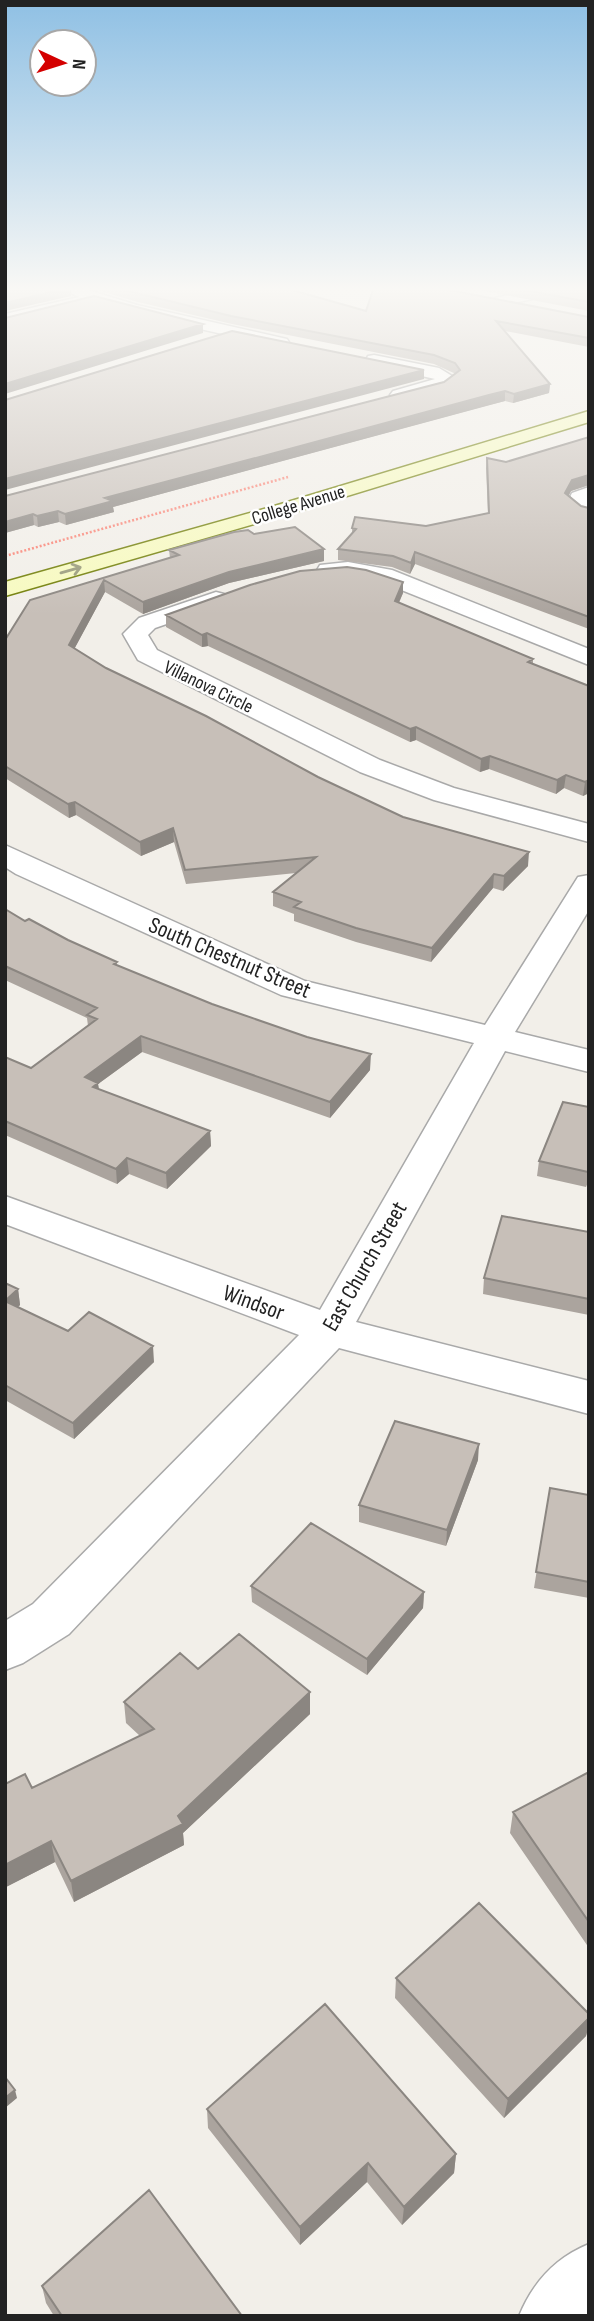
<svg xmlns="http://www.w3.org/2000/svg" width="594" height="2321" font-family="'Sofia Sans Condensed',sans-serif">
  <rect width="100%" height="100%" fill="#f2efe9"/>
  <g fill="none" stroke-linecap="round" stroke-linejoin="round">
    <g stroke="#a9a9a9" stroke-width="3">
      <path id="street" d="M65,290H88L137,305L287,339L289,342L281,347L133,314L95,302L5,324V314L79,297Z
        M532,290H563L556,294L500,306L492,301L495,298Z
        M374,355L439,368L457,379L443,389L399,400L393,399L390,395L393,391L435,379L368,364L366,360L368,356Z
        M589,487V517L582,515L567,503L572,493Z
        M348,562L392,570L589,649V665L379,581L320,575L317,570L320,565Z
        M216,592L224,594L228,599L224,604L155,628L148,635L157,650L380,760L454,788L589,824V842L434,800L360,772L138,660L123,634L139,618Z
        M5,845L305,981L485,1025L578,877L589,875V910L515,1032L589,1050V1072L505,1051L356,1322L589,1381V1414L339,1348L69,1634L23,1663L5,1670V1621L33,1604L299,1335L5,1224V1196L320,1310L474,1043L281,995L16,874L5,867Z
        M589,2244V2316H519C533,2282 555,2258 589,2244Z"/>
    </g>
    <g stroke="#707d05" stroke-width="3">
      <path id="secondary" d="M589,411V422L285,515L5,596V582L271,507Z"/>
    </g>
    <path stroke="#fa8072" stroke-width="2.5" stroke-dasharray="2 2" stroke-linecap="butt" d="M5,556L288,477"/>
    <use href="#street" fill="#fff" fill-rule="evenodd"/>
    <use href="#secondary" fill="#f7fabf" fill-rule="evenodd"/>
  </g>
  <path fill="#aba49e" d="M97,290H292L366,311L373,292L369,290H449L589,317V347L505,331L550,384L549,393L513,403L505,401L489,405L282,461L113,507L114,512L66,525L59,522L38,527L34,525L5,533V496L444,382L456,374L434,364L232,324L138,302Z
    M479,290H589V311Z
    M589,437V485L571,491L569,495L581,506L589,508V629L415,564L410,574L392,567L338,560V549L352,533V528L426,526L488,513L486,468L487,458L506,462Z
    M254,534L324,561L229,583L143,614L105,592L74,649L106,668L318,777L403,817L528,866L503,891L493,888L431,962L356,942L294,921V914L273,906V892L296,873L186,884L174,842L141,856L76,815L69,818L5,778V640L30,600L170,558L169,550Z
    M403,593L399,603L533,659V664L589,686V793L583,796L564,788L556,794L489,769L480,772L416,740L410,742L208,646L202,647L166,627V615Z
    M5,909L25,921L117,962V966L370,1070L330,1118L142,1052L98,1084L99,1089L210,1131L211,1146L167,1189L129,1174L117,1184L5,1135V1057L31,1068L88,1026L87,1018L5,980Z
    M589,1107V1180L586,1187L537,1176L539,1161Z
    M589,1232V1315L483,1294L484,1278Z
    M5,1283L18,1289L20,1305L18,1307L68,1331L154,1362L74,1439L5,1400Z
    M478,1460L446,1546L359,1522V1505Z
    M550,1488L589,1495V1598L534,1588Z
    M251,1586L424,1592L423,1608L367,1675L252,1602Z
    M198,1669L310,1714L183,1833L184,1845L74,1902L55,1862L6,1887L5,1784L32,1788L140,1736L126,1723L124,1702Z
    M589,1772V1948L510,1833L513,1812Z
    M396,1978L589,2014V2025L586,2036L504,2118L395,1998Z
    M207,2109L456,2154L454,2173L402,2225L367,2182L300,2245L208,2128Z
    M42,2286L242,2316H54L46,2303Z"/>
  <path fill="#8b8681" d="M60,290H71V296L5,311V303Z
    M203,324V333L5,394V384Z
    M424,370V379L5,490V479Z
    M550,384L549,393L513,403L514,394Z
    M505,391V401L113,507L114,512L66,525L65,514L105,498Z
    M589,475V485L571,491L564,504L565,493L572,480Z
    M58,511L59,522L38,527L37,516Z
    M33,514L34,525L5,533V522Z
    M324,549V561L229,583L143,614V602L229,572Z
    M415,552V564L410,574L411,563Z
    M104,580L105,592L70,657L69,645Z
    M403,582V593L394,613L395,601Z
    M207,633L208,646L202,647V635Z
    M416,727V740L410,742V729Z
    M490,756L489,769L480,772L481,759Z
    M566,775L564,788L556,794L557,780Z
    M589,780V793L583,796L585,782Z
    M75,802L76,815L69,818L68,804Z
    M173,828L174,842L141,856L140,842Z
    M529,852L528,866L503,891L504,876Z
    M494,874L493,888L431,962L432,948Z
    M141,1036L142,1052L98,1084L100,1098L85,1077Z
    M371,1054L370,1070L330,1118V1102Z
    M210,1131L211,1146L167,1189L166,1173Z
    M127,1158L129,1174L117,1184L116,1169Z
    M18,1289L20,1305L7,1317L5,1301Z
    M153,1346L154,1362L74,1439L73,1423Z
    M479,1444L478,1460L446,1546L447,1530Z
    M424,1592L423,1608L367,1675V1659Z
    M310,1692V1714L183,1833L184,1845L74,1902L71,1881L178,1816Z
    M51,1841L55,1862L6,1887L5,1865Z
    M589,2018V2025L586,2036L504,2118L508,2099Z
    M15,2090L17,2098L5,2108V2098Z
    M456,2154L454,2173L402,2225L404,2207Z
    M368,2163L367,2182L300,2245V2227Z"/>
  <path fill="#c7bfb8" stroke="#8b8681" stroke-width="2" d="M5,290H60L5,303Z
    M124,290H292L366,311L373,290H449L589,317V338L496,321L550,384L514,394L505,391L489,395L282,451L105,498L113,501L65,514L58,511L37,516L33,514L5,522V496L444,382L460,370L455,363L434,355L231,316Z
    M524,290H589V302Z
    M94,296L203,324L5,384V318Z
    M232,331L424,370L5,479V400Z
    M589,437V475L572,480L565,493L581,506L589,508V617L415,552L411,563L393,556L338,549L356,529L352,528L355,517L426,526L489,513L487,458L506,462Z
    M295,527L324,549L229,572L143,602L104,580L69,645L106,668L206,716L318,777L403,817L529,852L504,876L494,874L432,948L356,928L294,907L301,902L273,892L316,857L185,870L173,828L140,842L75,802L68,804L5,766V640L30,600L179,555L169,550L234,532L248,530L254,534Z
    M347,567L366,570L403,582L395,601L533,659L528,662L589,686V780L585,782L566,775L557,780L490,756L481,759L416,727L410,729L207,633L202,635L166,615L250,585L300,571Z
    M5,909L25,921L29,919L68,940L117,962L114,964L212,1004L307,1037L371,1054L330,1102L141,1036L85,1077L98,1083L93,1087L210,1131L166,1173L127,1158L116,1169L5,1121V1057L31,1068L97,1019L87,1015L97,1008L5,966Z
    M563,1102L589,1107L588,1172L539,1161Z
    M502,1216L589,1232V1299L484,1278Z
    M5,1283L18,1289L5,1301Z
    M5,1301L68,1331L89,1312L153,1346L73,1423L5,1385Z
    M395,1421L479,1444L447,1530L359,1505Z
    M550,1488L589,1495V1582L536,1572Z
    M311,1523L424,1592L367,1659L251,1586Z
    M239,1634L310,1692L178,1816L183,1824L71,1881L51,1841L5,1865V1784L25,1774L32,1788L154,1729L124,1702L180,1653L198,1669Z
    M589,1772V1922L513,1812Z
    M479,1903L589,2014V2018L508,2099L396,1978Z
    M325,2004L456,2154L404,2207L368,2163L300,2227L207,2109Z
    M5,2077L15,2090L5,2098Z
    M149,2190L242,2316H62L42,2286Z"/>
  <defs><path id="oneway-shaft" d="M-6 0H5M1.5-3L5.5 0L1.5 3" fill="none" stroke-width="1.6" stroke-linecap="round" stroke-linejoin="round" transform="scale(1.75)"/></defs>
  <use stroke="#979978" href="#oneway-shaft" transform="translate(71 570) rotate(-16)"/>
  <linearGradient id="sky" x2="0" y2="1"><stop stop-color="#8fc0e4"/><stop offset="0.47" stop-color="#f9f8f5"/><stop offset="1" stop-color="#f9f8f5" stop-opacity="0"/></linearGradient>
  <rect width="594" height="615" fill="url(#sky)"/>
  <g text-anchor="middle" stroke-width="5" stroke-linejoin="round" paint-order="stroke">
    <g font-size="19" fill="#222" stroke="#fff">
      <text transform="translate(298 504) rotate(-17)" y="7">College Avenue</text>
      <text transform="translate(209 686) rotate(26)" y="7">Villanova Circle</text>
    </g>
    <g font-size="23" fill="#222" stroke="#fff">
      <text transform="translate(230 957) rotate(23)" y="8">South Chestnut Street</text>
      <text transform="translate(364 1266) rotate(-60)" y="8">East Church Street</text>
      <text transform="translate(254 1302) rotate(20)" y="8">Windsor</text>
    </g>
  </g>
  <rect width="594" height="2321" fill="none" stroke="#222222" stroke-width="14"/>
  <g transform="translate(63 63) rotate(94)"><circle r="33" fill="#ffffff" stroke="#a7a7a7" stroke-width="2"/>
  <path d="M0-5L12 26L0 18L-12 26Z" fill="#d40000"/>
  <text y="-10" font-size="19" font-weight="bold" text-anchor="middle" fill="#222222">N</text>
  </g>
</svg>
